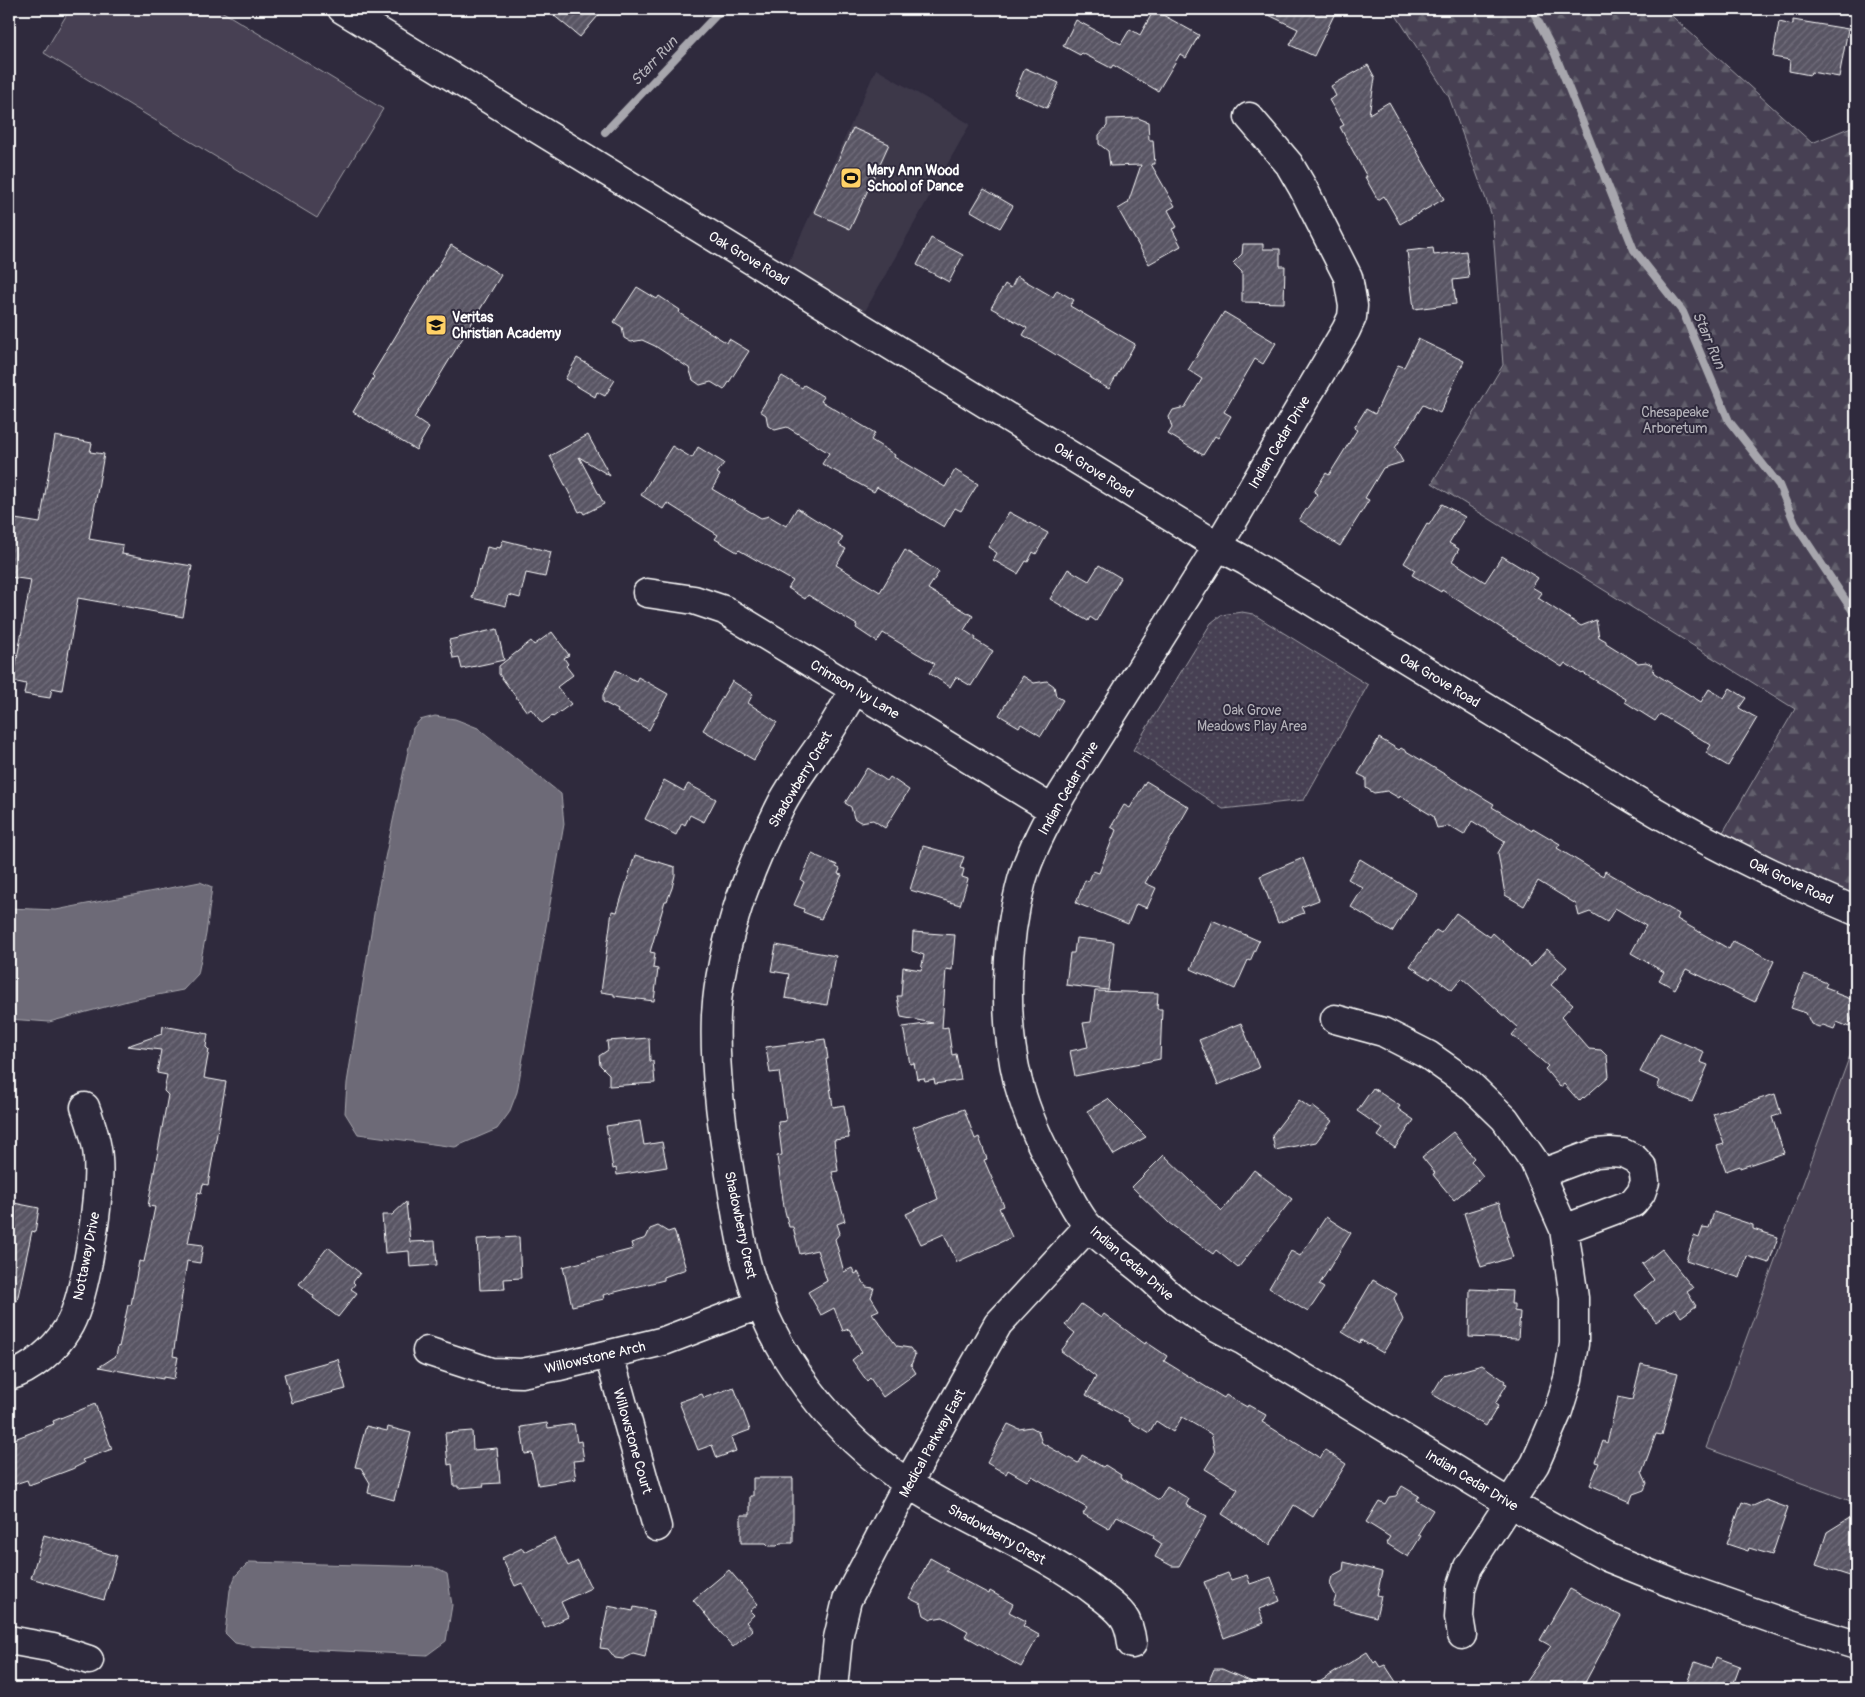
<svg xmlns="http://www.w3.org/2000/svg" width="1865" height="1697" font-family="Pangolin,sans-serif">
  <defs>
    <pattern id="grass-dots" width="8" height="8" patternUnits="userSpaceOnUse" patternTransform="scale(1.25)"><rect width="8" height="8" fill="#464152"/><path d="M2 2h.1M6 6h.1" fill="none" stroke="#625e6c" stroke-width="1.8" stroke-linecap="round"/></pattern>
    <pattern id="forest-firs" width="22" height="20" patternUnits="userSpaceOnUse" patternTransform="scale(1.25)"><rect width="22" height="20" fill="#464152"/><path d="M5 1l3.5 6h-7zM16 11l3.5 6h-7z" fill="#625e6c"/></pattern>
    <pattern id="building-hatch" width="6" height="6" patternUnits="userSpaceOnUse" patternTransform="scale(1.25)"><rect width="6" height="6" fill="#595564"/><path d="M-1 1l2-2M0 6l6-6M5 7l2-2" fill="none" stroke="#726e7b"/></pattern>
  </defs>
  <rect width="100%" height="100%" fill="#2f2a3d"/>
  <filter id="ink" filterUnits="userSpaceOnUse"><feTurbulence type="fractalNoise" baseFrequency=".02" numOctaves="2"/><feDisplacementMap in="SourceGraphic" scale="10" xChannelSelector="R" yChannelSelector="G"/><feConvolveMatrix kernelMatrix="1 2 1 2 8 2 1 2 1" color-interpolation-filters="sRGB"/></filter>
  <g filter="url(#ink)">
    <path fill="#3c3749" d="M876,69L970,124L864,313L787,266Z"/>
    <path fill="url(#grass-dots)" stroke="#a2a0a8" d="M1242,612L1253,614L1368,685L1304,800L1223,809L1133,750L1211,623L1221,615Z"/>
    <path fill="url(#forest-firs)" stroke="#a2a0a8" d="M1392,9H1664L1812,143L1856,125V896L1722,834L1795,709L1432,483L1503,365L1492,216L1449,97Z"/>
    <path fill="#464152" stroke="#a2a0a8" d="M70,9H218L383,109L317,218L44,53Z
      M1856,1039V1503L1706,1448Z"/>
    <path fill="#6d6a77" stroke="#a7a6ad" d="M435,716L455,719L478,728L561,794L564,824L517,1092L509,1113L497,1129L455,1147L358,1134L345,1113L347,1083L377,895L413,728L420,720Z
      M200,882L212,887L206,934L198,974L183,990L131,1000L49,1022L9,1019V908L56,910Z
      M249,1562L433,1567L447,1574L452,1605L446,1641L427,1655L256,1647L235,1643L225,1633L230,1590L236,1575Z"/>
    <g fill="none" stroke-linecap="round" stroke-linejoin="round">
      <path stroke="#a7a6ad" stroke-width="8" d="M1532,9L1555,54L1634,250L1683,312L1729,421L1779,485L1795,524L1856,616
        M605,132L722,9"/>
    </g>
    <path fill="url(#building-hatch)" stroke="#fff" d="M546,9H604L580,37Z
      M1256,9H1337L1314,56L1290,45L1298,29Z
      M1154,10L1199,35L1186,58L1180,54L1158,91L1113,65L1111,68L1082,53L1080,55L1063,46L1076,20L1121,44L1130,29L1140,35Z
      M1793,20L1848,29L1839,77L1811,72L1810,75L1789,71L1790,60L1773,57L1779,22L1793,25Z
      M1368,65L1375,78L1369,114L1389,102L1444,199L1400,224L1384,196L1378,200L1365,177H1367L1340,127L1344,125L1329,100L1336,96L1331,86Z
      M1025,68L1059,83L1047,108L1014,94Z
      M1138,118L1148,122L1149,140H1153L1155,164H1151L1175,206L1168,210L1177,227L1172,229L1181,246L1149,264L1118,209L1128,203L1141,165L1110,166L1108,151L1099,144V135L1107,126V119Z
      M853,128L889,144L850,229L814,212Z
      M984,189L1013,206L1000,228L971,211Z
      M931,238L963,255L949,282L917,265Z
      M1243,244H1263V249H1280V266H1285L1284,303L1242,302V272L1233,263L1242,254Z
      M451,245L501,275L414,418L429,428L416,450L353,412L374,377L372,375Z
      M1433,248L1434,255L1466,251L1469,278L1453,280L1456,304L1414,309L1407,251Z
      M1017,276L1053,297L1057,290L1074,300L1070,306L1135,344L1109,389L1090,378L1091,376L1023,335L1027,328L991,308L1005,284L1011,288Z
      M637,287L657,299L659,296L680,310L679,313L727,343L729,339L749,351L724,390L711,382L700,385L693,380L689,368L655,346L642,340L631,342L624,338L622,327L614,322Z
      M1224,312L1276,343L1263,364L1255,359L1224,412L1231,416L1218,438L1215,436L1203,455L1168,434L1172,428L1169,417L1173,410L1185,407L1202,379L1188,370Z
      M1418,339L1464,361L1440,413L1423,405L1395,448L1403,462L1383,468L1365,498L1369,500L1340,546L1299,520L1317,494L1314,492L1326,473L1329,475L1357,430L1354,428L1366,409L1375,414L1398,365L1404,367Z
      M577,358L615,380L605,396L597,392L595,397L565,379Z
      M782,376L802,388L804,385L824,397L821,401L875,433L871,440L895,455L894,457L945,487L955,470L978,484L961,511L955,508L944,527L877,487L874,492L822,464L829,453L787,427L775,430L768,426L766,415L760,411Z
      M588,435L610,476L579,457L604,504L584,514L582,511L579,512L550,456Z
      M55,436L92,443L90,452L104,454L89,539L123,545L122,554L192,566L183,617L78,598L62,690L52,688L50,698L24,694L26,684L13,681L31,580L9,577V518L40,523Z
      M672,446L692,458L698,447L724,463L717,473L720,475L712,489L761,518L769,516L786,526L797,508L843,537L839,545L846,549L836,565L880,592L905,550L939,572L928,589L973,616L964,630L976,638L975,640L993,651L971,686L956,677L950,687L929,673L935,664L883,633L877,642L856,628L857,625L808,595L805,599L788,588L793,581L739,550L737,552L715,539L718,535L667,503L663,509L641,495Z
      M1442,504L1465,517L1449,543L1459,549L1452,561L1485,582L1502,556L1538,578L1532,587L1542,593L1538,598L1581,626L1596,620L1599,637L1606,641V643L1638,663L1646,662L1652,665L1654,673L1701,702L1709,689L1724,698L1730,688L1746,698L1739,708L1757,718L1728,766L1706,753L1711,745L1660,714L1655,721L1625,702L1626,699L1583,673L1582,674L1565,663L1562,667L1442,590L1441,592L1412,575L1415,570L1404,563L1427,524L1429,525Z
      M1009,512L1048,533L1036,554L1033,552L1028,562L1026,561L1018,574L993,560L997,553L988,547Z
      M503,540L551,552L545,577L526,573L520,598L509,595L506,606L472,598L479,570L481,571L487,547L496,549V547L500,548Z
      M1099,565L1121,578L1096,621L1090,617L1088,621L1050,599L1068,569L1089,581Z
      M497,629L504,660L462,669L459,657L453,658L449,640Z
      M552,632L569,655L564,658L568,664L566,666L573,675L557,687L571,704L553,717L552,716L542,723L531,709L527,712L499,674V666L531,641L534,645Z
      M616,670L636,681L638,677L668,694L649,730L617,712L618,710L603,702V695Z
      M1023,676L1034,683L1047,681L1054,686L1056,696L1063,700L1041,736L1021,724L1019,727L999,715Z
      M732,681L753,694L748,703L777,722L754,760L703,730Z
      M1379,738L1399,750L1401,748L1494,804L1492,807L1532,831L1533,828L1560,844L1557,848L1603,876L1605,871L1679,914L1677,919L1729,949L1733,941L1774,961L1755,1002L1686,969L1675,989L1659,980L1664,972L1631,953L1646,926L1615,908L1607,922L1590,912L1579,916L1576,904L1538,881L1524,906L1505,895L1498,853L1505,841L1472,821L1464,835L1449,826L1437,828L1433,816L1400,796L1399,798L1387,791L1374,793L1366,788V778L1358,774Z
      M867,768L887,781L890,777L909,790L885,828L873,820L860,822L854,818L851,807L845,803Z
      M664,780L684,791L688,784L716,799L704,822L690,815L685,825L682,823L676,835L645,819Z
      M1146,781L1189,807L1145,883L1156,888L1147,908L1136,904L1128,924L1076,903L1085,880L1089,881L1093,871L1099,873L1116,830L1111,827L1124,805L1130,808Z
      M923,846L964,857L960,868L964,869L962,877L968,879L960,905L910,890Z
      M812,854L837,865L836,867L840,869L838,874L842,875L821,919L803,912L804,909L794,905L804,882L801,880Z
      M635,855L675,867V875L672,888L667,901H665L650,952L655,953L653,968L658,969L654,1001L614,996V994L601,992L612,911L617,912Z
      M1303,858L1319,900L1301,907L1304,913L1278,923L1260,876Z
      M1360,859L1416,893L1392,932L1351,907L1363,888L1348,879Z
      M1456,913L1490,937L1493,933L1531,967L1547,949L1567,967L1551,985L1573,1004L1561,1017L1589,1049L1601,1050L1607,1056L1609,1076L1584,1098L1583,1097L1579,1101L1564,1084L1560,1087L1545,1069L1548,1066L1512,1035L1518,1028L1462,978L1452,990L1432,976L1430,979L1410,966L1436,930L1441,933Z
      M1212,920L1259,941L1250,961L1248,960L1235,989L1191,969Z
      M913,932L955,935L952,970L946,969L942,1028L948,1027L952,1055L956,1054L961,1080L935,1084L934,1079L925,1081L924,1078L917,1079L914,1063L910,1064L903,1027L933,1023L901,1017L897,996H901L903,967L921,970L924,955L912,951Z
      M1076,938L1114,942L1108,990L1066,985L1070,953H1074Z
      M776,945L836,956L827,1005L785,998L789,974L771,971Z
      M1804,974L1827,983L1825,987L1836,991L1835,993L1856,1001V1007L1849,1027L1837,1022L1834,1029L1823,1025L1819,1027L1811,1024L1806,1013L1791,1008Z
      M1095,991L1158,993L1157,1009H1162L1160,1059L1075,1076L1070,1051L1088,1047L1083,1023L1091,1022Z
      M1241,1023L1259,1068L1218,1085L1199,1040Z
      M163,1026L208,1034L206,1047L209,1050L204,1078L226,1082L208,1185L203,1184L201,1193L198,1192L188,1243L203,1245L200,1263L187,1261L173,1356L178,1357L174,1379L163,1377V1379L99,1367L116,1356L118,1346L119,1347L128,1305H131L139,1261L144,1262L155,1207L148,1206L168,1095L164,1091L167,1075L157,1073L161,1050L127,1046L162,1034Z
      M1660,1033L1704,1052L1700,1062L1708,1065L1692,1102L1657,1087L1660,1081L1640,1072Z
      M649,1038L650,1061H653L655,1083L609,1086V1074L600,1065L599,1056L608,1050L607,1041Z
      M825,1039L828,1059H826L833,1107L844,1105L849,1138L834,1140L838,1171L832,1172L845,1221L837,1224L840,1233L835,1239L844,1272L852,1268L855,1274L858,1272L866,1287L874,1288L871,1297L879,1310L872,1313L897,1346L910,1348L915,1355L911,1365L916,1373L883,1397L870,1378L867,1381L852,1360L862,1352L849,1329L843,1331L834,1308L821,1315L808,1292L827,1281L817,1250L800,1254L793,1227H789L784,1207L777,1156L782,1155L778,1122L786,1121L779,1072L770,1073L766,1047Z
      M1373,1088L1400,1106L1398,1109L1414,1120L1395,1148L1378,1136L1383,1129L1357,1111Z
      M1775,1094L1781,1114L1772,1117L1784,1153L1740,1168V1166L1726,1171L1717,1146L1724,1144L1713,1114Z
      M1108,1099L1146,1137L1114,1155L1087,1111Z
      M1299,1100L1310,1108L1312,1106L1332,1121L1316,1142L1275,1150L1272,1135Z
      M964,1109L975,1139L979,1137L987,1159L984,1160L1004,1206L999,1208L1012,1237L957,1262L944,1234L921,1244L906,1214L938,1199L913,1127Z
      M640,1121L644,1145L662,1142L667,1167L617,1175L616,1168L613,1169L606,1126Z
      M1453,1132L1474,1158L1471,1161L1483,1176L1454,1200L1434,1176L1433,1174L1435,1173L1422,1157Z
      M1164,1155L1222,1211L1254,1170L1292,1199L1238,1268L1216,1250L1213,1254L1169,1223L1132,1187Z
      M9,1202L39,1208L35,1232L32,1231L17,1301L9,1300Z
      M406,1202L410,1242L435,1241L437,1265L410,1267L409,1251L385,1253L382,1215H392Z
      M1499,1202L1509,1236H1506L1513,1257L1481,1267L1464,1213Z
      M1714,1212L1753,1225V1229L1778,1237L1769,1263L1747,1256L1740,1278L1686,1260L1694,1236L1699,1238L1703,1227L1709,1228Z
      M1326,1217L1351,1233L1319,1285L1324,1288L1308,1312L1269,1288L1291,1251L1300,1256Z
      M658,1226L668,1232L674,1230L686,1269L664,1277V1280L603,1295L604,1299L572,1306L563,1267L633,1249L631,1243L646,1238L650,1229Z
      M519,1237L521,1278L504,1279L505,1289L480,1290L477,1239Z
      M328,1247L360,1273L353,1282L355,1284L351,1289L357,1293L338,1317L313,1298L314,1296L299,1284Z
      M1662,1249L1693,1288L1687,1292L1696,1306L1681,1317L1675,1308L1656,1322L1635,1295L1654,1280L1642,1264Z
      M1373,1280L1397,1294L1394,1298L1403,1320L1383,1353L1361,1340L1360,1343L1342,1332Z
      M1470,1289L1512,1291L1511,1304H1514V1311L1520,1312L1518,1339L1469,1337Z
      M1081,1304L1101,1318L1104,1314L1145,1344L1146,1342L1167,1356L1164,1361L1224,1398L1226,1395L1247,1407L1248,1405L1266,1415L1262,1422L1320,1458L1325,1450L1346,1464L1313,1517L1294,1505L1270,1545L1222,1514L1238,1489L1205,1469L1215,1453L1211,1434L1182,1417L1173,1432L1156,1421L1149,1433L1129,1421L1130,1419L1086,1395L1096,1377L1061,1351L1075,1333L1065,1325Z
      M338,1359L346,1389L292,1403L284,1374Z
      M1641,1364L1678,1373L1662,1435L1656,1434L1642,1472L1647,1483L1644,1490L1633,1494L1630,1502L1590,1485L1599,1463L1595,1462L1603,1441L1607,1443L1618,1397L1632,1400Z
      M1482,1365L1505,1381L1504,1383L1507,1384L1495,1404L1498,1406L1486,1426L1432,1394L1443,1376Z
      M734,1387L750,1430L731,1437L736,1451L717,1458L712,1445L698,1450L679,1402L702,1394L704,1398Z
      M95,1404L112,1449L82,1460L84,1463L72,1469L29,1485L27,1480L9,1486V1441L54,1424L53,1421Z
      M547,1423L548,1428L574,1424L577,1442L581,1441L584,1460L573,1461L576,1479L538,1485L532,1453L525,1454L521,1427Z
      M1008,1424L1019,1429L1031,1427L1038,1431L1042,1443L1078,1463L1082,1455L1103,1467L1105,1465L1121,1475L1120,1477L1159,1500L1167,1486L1189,1499L1186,1505L1207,1516L1179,1566H1172L1155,1557L1162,1544L1153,1538L1154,1535L1117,1516L1109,1529L1083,1514L1087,1508L1032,1476L1027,1481L1008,1470L1006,1474L987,1463Z
      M366,1426L387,1431L388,1427L411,1433L394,1500L368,1493L370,1483L361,1468L355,1467Z
      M472,1431L473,1450L497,1448L500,1483L483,1484L484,1486L458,1488V1486H454L452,1464L448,1465L445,1433Z
      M753,1478H793V1543H780L777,1546H769L766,1543H741V1515H750V1496H753Z
      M1402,1486L1419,1496L1416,1500L1433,1510L1418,1534L1421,1536L1408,1557L1386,1543L1390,1537L1366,1522L1379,1501L1385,1504L1389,1497L1396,1496Z
      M1766,1500L1788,1508L1772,1555L1749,1548L1748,1551L1727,1544L1742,1502L1753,1506Z
      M1856,1514V1578L1816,1565L1827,1532Z
      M44,1535L117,1556L104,1600L31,1578Z
      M554,1538L568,1566L578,1561L591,1588L561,1602L568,1617L545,1628L522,1583L515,1586L502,1558L522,1548L524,1552Z
      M930,1558L948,1568L946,1571L989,1594L990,1591L1013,1604L1009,1612L1026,1621L1023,1626L1039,1635L1021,1667L965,1636L968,1631L943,1617L931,1619L924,1615L921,1604L909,1598Z
      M1344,1562L1382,1572L1377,1595L1381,1596L1376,1617L1333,1606L1336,1596L1330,1584L1332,1576L1343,1570Z
      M729,1570L758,1604L750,1611L754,1615L746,1622L753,1630L733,1647L693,1600Z
      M1228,1573L1231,1580L1247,1575L1250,1584L1271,1577L1280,1601L1259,1609L1264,1623L1224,1638L1204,1582Z
      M1570,1589L1621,1616L1582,1688H1521L1551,1646L1540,1640Z
      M608,1606L633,1611L634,1607L654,1611L645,1657L633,1654L623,1659L615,1658L608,1649L600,1648Z
      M1367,1652L1374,1663L1376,1661L1380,1667L1385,1665L1400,1688H1310Z
      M1716,1657L1740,1666L1732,1688H1685L1695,1662L1712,1668Z
      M1214,1669H1222L1266,1688H1206Z"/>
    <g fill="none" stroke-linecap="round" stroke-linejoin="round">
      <g stroke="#fff" stroke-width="31">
        <path id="minor" d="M1249,117L1289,164L1303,188L1348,277L1353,306L1352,317L1346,330L1218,546L1062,794C1046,822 1031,850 1022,880C1005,942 1003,1020 1018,1082C1027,1115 1041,1146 1058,1176C1066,1190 1078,1216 1089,1227C1104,1242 1123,1255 1139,1268C1153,1279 1165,1292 1179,1303C1198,1318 1222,1330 1244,1341L1509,1503L1607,1557L1682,1587L1784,1623L1856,1645
          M647,593L694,600L724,610L1053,810
          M855,689C846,704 837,720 828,734C812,757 795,779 782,803C766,834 752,867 740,900C728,937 718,977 716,1015C714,1064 720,1114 728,1162C734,1197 738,1232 747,1266C772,1355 832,1433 909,1484C969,1524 1040,1548 1097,1593C1106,1600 1116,1607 1123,1616C1129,1624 1131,1635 1132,1644
          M1335,1019L1383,1032L1428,1055L1469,1084L1505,1119L1534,1161L1564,1229L1574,1298V1344L1568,1379L1558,1411L1535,1464L1468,1567L1461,1588L1459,1617L1462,1635
          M1540,1174L1596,1153L1610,1152L1623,1153L1635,1159L1643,1168L1645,1182L1641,1193L1633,1203L1564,1229
          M427,1351L491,1372L521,1373L560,1366L664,1341L761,1304
          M609,1355L657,1527
          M9,1376C31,1370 55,1349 67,1329C86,1300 101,1194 98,1158C97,1141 91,1123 85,1107
          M9,1640L53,1648L89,1660
          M833,1688L838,1638L847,1600L908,1483L998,1324L1088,1227"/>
      </g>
      <g stroke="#fff" stroke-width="31">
        <path id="tertiary" d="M342,9L1218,546L1246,561L1580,765C1668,823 1760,871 1856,911"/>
      </g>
      <use href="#minor" stroke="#2f2a3d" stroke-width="28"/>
      <use href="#tertiary" stroke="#2f2a3d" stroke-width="28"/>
    </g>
  </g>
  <defs>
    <g id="stadium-square" transform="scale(1.125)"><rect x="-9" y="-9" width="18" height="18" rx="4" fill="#ffd166" stroke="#2f2a3d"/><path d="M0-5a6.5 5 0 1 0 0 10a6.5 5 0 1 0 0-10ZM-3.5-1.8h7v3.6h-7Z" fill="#111"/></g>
    <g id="school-square" transform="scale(1.125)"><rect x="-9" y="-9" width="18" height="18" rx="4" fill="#ffd166" stroke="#2f2a3d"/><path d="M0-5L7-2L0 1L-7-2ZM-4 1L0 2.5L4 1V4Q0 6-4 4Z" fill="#111"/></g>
  </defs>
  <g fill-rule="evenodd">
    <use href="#stadium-square" x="851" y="178"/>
    <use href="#school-square" x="436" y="325"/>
  </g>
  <g text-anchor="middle" stroke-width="4" stroke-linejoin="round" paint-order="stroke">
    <g font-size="14" font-weight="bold" fill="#fff" stroke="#2f2a3d" text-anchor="start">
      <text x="867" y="175">Mary Ann Wood<tspan x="867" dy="16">School of Dance</tspan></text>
      <text x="452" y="322">Veritas<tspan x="452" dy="16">Christian Academy</tspan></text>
    </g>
    <g font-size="14" fill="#fff" stroke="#2f2a3d">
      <text transform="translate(749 258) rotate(31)" y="5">Oak Grove Road</text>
      <text transform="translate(1279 442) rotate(-59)" y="5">Indian Cedar Drive</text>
      <text transform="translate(1094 470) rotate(32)" y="5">Oak Grove Road</text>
      <text transform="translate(1440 680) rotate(31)" y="5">Oak Grove Road</text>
      <text transform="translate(855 689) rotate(31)" y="5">Crimson Ivy Lane</text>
      <text transform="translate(800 779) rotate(-59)" y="5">Shadowberry Crest</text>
      <text transform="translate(1068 788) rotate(-60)" y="5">Indian Cedar Drive</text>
      <text transform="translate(1791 881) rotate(25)" y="5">Oak Grove Road</text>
      <text transform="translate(741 1225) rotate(78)" y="5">Shadowberry Crest</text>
      <text transform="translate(86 1256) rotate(-79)" y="5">Nottaway Drive</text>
      <text transform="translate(1132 1263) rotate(41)" y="5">Indian Cedar Drive</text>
      <text transform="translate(595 1357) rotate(-13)" y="5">Willowstone Arch</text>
      <text transform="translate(633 1441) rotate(74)" y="5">Willowstone Court</text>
      <text transform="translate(932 1443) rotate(-61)" y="5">Medical Parkway East</text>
      <text transform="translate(1472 1480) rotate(31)" y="5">Indian Cedar Drive</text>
      <text transform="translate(997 1534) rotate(29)" y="5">Shadowberry Crest</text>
    </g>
    <g font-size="14" fill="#b5b3ba" stroke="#2f2a3d">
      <text x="1675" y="417">Chesapeake<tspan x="1675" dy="16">Arboretum</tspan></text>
      <text x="1252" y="715">Oak Grove<tspan x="1252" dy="16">Meadows Play Area</tspan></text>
    </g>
    <g font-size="15" font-style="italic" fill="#b6b4bb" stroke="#2f2a3d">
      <text transform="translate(654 61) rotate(-47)" y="5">Starr Run</text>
      <text transform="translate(1709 340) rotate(67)" y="5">Starr Run</text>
    </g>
  </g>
  <rect width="1865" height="1697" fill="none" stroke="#2f2a3d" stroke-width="30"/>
  <rect x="15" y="15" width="1835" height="1667" fill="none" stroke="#fff" stroke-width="2" filter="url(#ink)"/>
</svg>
